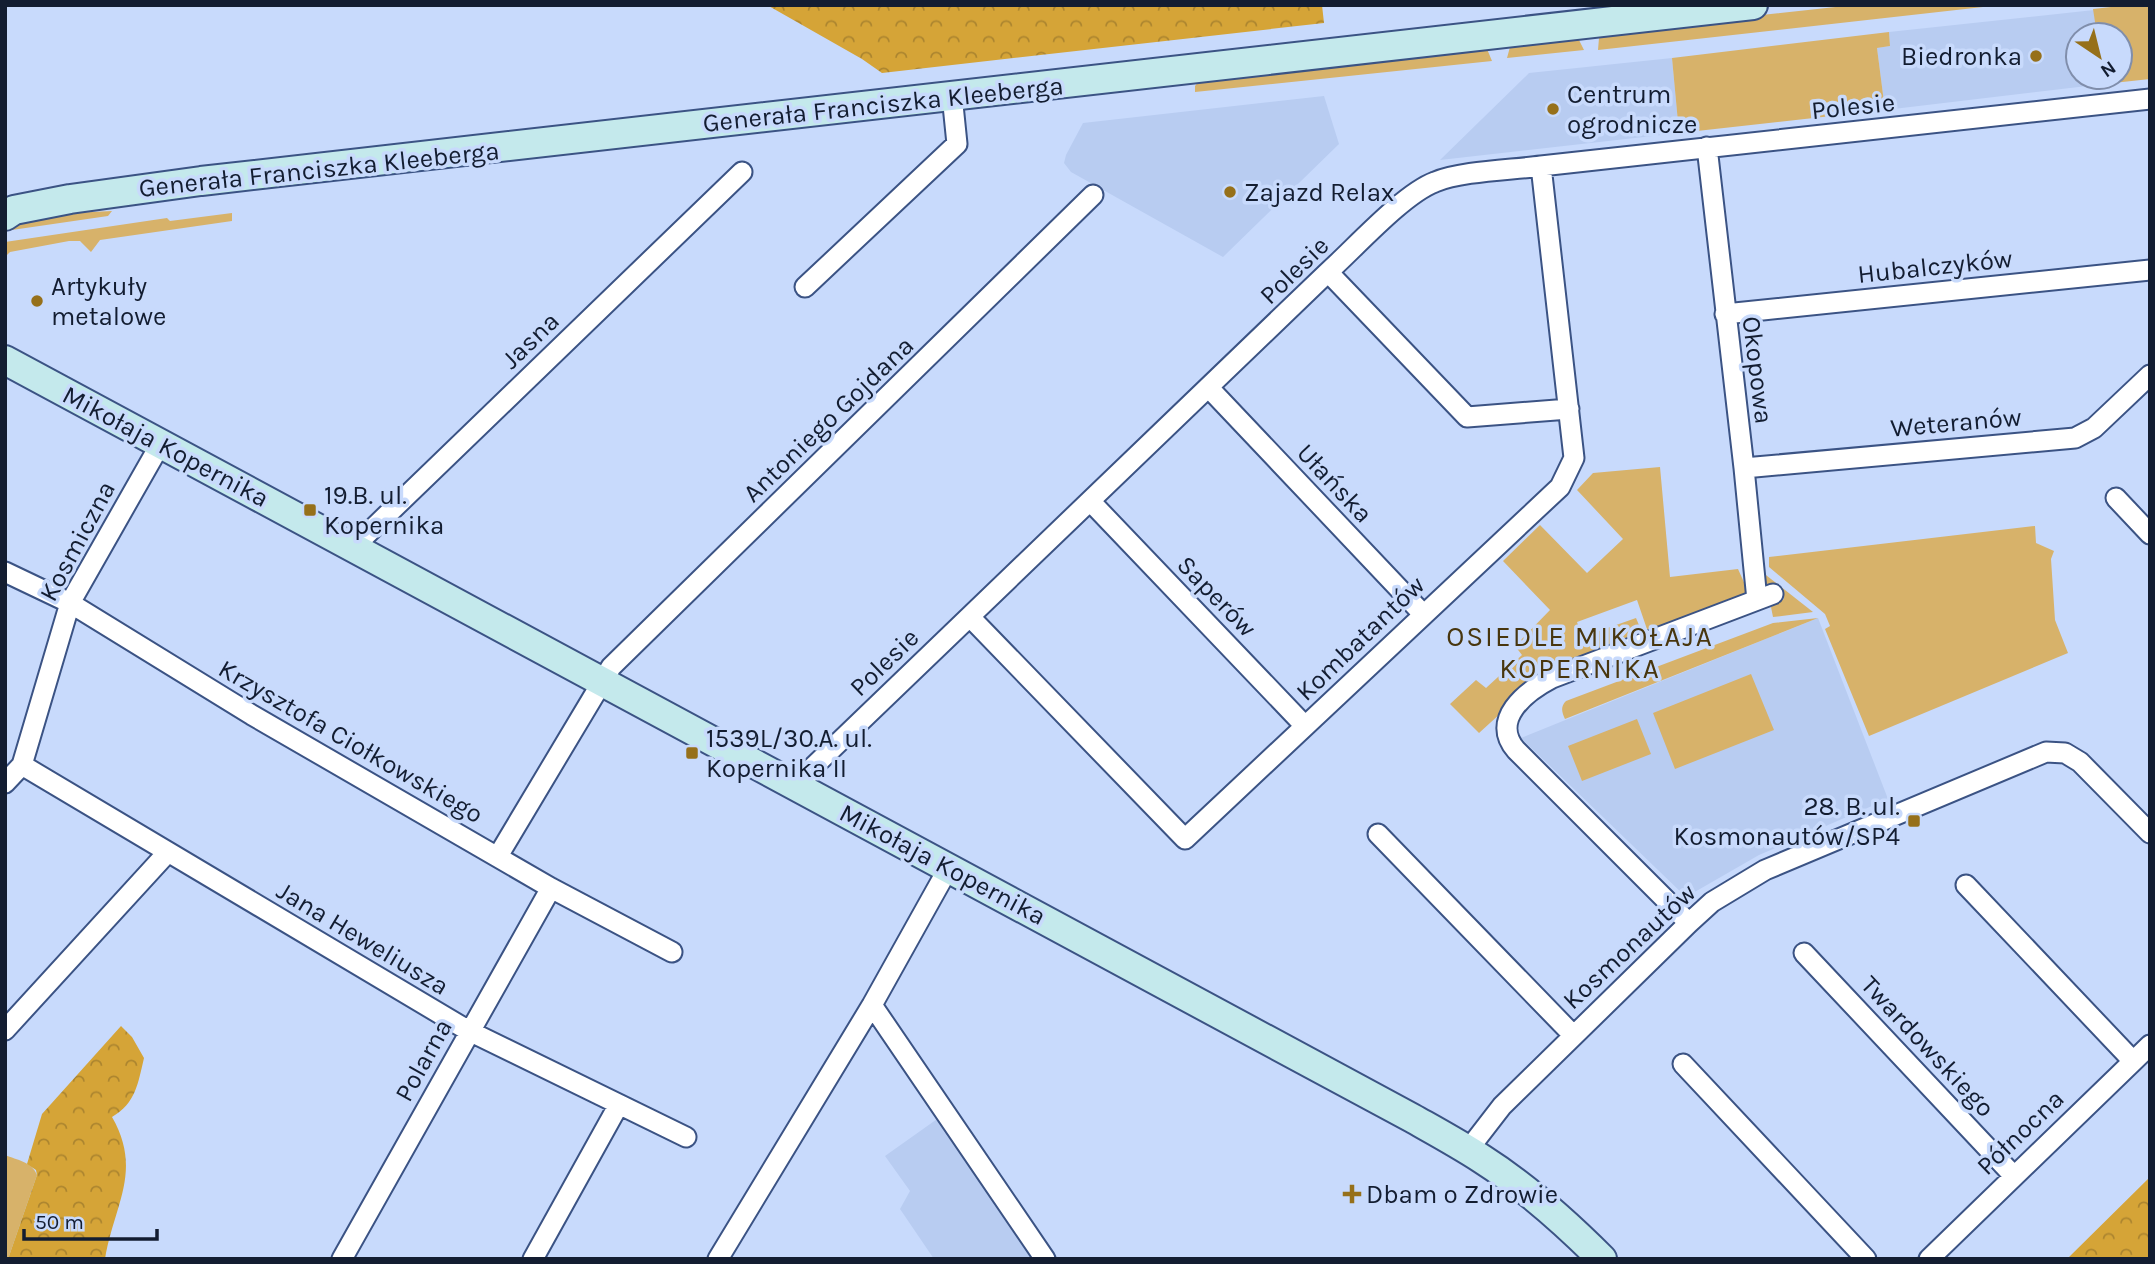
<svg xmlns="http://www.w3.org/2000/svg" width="2155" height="1264" font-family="Karla,sans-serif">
  <defs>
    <pattern id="forest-crowns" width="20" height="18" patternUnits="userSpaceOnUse" patternTransform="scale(1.75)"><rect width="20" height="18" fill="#d5a437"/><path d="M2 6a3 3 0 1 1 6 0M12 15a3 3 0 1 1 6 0" fill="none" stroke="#ac852f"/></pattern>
  </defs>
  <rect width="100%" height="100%" fill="#c8dafc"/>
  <path fill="#b8ccf1" d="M2094,10L2097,35H2078V77H2103L2104,84L1885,110L1877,48L1890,46L1889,32Z
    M1672,58L1679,133L1440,160L1529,73Z
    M1324,96L1339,144L1223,257L1071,172L1064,163L1066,155L1083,123Z
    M1818,618L1888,799L1759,855L1686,897L1521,738Z
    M940,1117L1038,1259H934L900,1209L910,1191L885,1156Z"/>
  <path fill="#d7b26a" d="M1854,5L1983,7L1598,50L1599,38L1607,32Z
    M2129,5H2150V79L2104,84L2103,77H2120V35H2097L2093,9Z
    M1889,32L1890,46L1877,48L1885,110L1679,133L1672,58Z
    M1573,36L1579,40L1584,50L1507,58L1510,47L1517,43Z
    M1487,49L1492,61L1195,92V86L1200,80L1408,58L1411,59L1419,55Z
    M112,211L108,216L5,231V226L52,214Z
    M232,213V221L100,240L91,252L80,241H69L10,252L5,257V242L167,218L170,221Z
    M1660,467L1670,577L1738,569L1747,589L1743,597L1649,635L1637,600L1577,622L1581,634L1584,633L1585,636L1636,618L1644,637L1545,673L1479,733L1450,704L1476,680L1486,688L1522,655L1515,646L1550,610L1503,561L1540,525L1587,573L1623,539L1577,490L1593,473Z
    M2035,526L2036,543L2054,551L2051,559L2055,620L2068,653L1869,736L1825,629L1830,626L1825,614L1769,567V557Z
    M1762,572L1813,612L1773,617L1771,607L1784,599L1779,587C1767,586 1764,584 1762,572Z
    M1818,618L1565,719C1562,712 1560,707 1566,701L1773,623Z
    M1751,674L1774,730L1675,769L1653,713Z
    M1637,719L1651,754L1582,781L1568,746Z
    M5,1155C17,1160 32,1162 37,1175L8,1259H5Z"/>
  <path fill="url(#forest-crowns)" d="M767,5H1322L1324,23L882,73L862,59Z
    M121,1026L132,1037L144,1058C138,1083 136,1103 112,1117C143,1171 114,1205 105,1259H8L37,1175L36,1170L27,1164L42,1114Z
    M2150,1177V1259H2067Z"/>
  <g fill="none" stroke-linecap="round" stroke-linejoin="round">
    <g stroke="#3b5384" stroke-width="23">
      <path id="street" d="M1707,147L1744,468L1757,600
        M1328,272L1467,417L1569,409
        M805,287L957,144L952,95
        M1725,314L2150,270
        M1209,388L1423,614
        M1744,468L2075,438L2094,428L2150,375
        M2116,498L2150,534
        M1091,502L1305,726
        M355,547L365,536L742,172
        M5,572L70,603L252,715L551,888L672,952
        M970,617L1185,839L1560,487L1574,458L1541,166
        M22,765L469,1031L686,1137
        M5,783L22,765L70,603L161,443
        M799,788L813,767L1328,272C1355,248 1403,194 1435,182C1461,171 1512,170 1541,166L2150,99
        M1378,834L1573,1035
        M498,856L611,667L1093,195
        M1966,885L2133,1061
        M1689,923L1516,750C1490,720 1525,692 1552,678L1773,594
        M1804,953L2013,1175
        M872,1005L1045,1259
        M5,1030L168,852
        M1683,1064L1866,1259
        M1468,1150L1502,1106L1689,923L1712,902L1765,870L2046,752L2065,753L2080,762L2150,833
        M342,1259L551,888
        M533,1259L618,1106
        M718,1259L872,1005L949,867
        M1929,1259L2150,1045"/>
    </g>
    <g stroke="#3b5384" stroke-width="32">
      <path id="secondary" d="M5,216L14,210L70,199L201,181L1753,5
        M5,360L1412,1118C1435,1131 1459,1144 1482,1159C1526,1187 1565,1222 1602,1259"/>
    </g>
    <use href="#street" stroke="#fff" stroke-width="19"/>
    <use href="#secondary" stroke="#c4e9ec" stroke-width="28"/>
  </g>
  <g fill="#96701a" stroke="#c8dafc" stroke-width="2.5">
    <circle cx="2036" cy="56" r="7"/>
    <circle cx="1553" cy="109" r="7"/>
    <circle cx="1230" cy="192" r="7"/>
    <circle cx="37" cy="301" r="7"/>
    <rect x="303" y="503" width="14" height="14" rx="3.5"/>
    <rect x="685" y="746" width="14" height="14" rx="3.5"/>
    <rect x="1907" y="814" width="14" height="14" rx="3.5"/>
    <path d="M1348.5 1183.5h7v7h7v7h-7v7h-7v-7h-7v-7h7z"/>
  </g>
  <g text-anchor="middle" stroke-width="7" stroke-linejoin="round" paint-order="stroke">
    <g font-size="26" fill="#131d31" stroke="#c8dafc" text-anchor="start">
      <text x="2022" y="65" text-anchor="end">Biedronka</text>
      <text x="1567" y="103">Centrum<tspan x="1567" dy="30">ogrodnicze</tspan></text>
      <text x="1244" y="201">Zajazd Relax</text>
      <text x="51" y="295">Artykuły<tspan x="51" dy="30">metalowe</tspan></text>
      <text x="324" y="504">19.B. ul.<tspan x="324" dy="30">Kopernika</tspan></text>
      <text x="706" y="747">1539L/30.A. ul.<tspan x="706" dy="30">Kopernika II</tspan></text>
      <text x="1900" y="815" text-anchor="end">28. B. ul.<tspan x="1900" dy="30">Kosmonautów/SP4</tspan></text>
      <text x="1366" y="1203">Dbam o Zdrowie</text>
    </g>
    <g font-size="26" fill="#131d31" stroke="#c8dafc">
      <text transform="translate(883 104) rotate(-6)" y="9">Generała Franciszka Kleeberga</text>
      <text transform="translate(1853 106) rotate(-6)" y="9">Polesie</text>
      <text transform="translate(319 169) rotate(-6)" y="9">Generała Franciszka Kleeberga</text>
      <text transform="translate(1935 266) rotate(-6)" y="9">Hubalczyków</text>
      <text transform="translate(1294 270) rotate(-44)" y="9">Polesie</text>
      <text transform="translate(530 340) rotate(-44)" y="9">Jasna</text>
      <text transform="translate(1758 370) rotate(83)" y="9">Okopowa</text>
      <text transform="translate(828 419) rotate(-44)" y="9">Antoniego Gojdana</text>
      <text transform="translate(1956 422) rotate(-5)" y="9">Weteranów</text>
      <text transform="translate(166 446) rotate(28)" y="9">Mikołaja Kopernika</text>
      <text transform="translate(1335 483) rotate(47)" y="9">Ułańska</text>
      <text transform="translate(77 541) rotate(-62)" y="9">Kosmiczna</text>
      <text transform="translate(1217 596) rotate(46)" y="9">Saperów</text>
      <text transform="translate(1360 638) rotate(-44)" y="9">Kombatantów</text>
      <text transform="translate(884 662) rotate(-44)" y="9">Polesie</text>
      <text transform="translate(351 741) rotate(30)" y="9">Krzysztofa Ciołkowskiego</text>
      <text transform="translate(943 864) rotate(28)" y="9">Mikołaja Kopernika</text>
      <text transform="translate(363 938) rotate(31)" y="9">Jana Heweliusza</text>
      <text transform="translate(1629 946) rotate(-43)" y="9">Kosmonautów</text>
      <text transform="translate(1928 1046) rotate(47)" y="9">Twardowskiego</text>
      <text transform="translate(423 1060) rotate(-61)" y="9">Polarna</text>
      <text transform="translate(2020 1132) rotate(-44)" y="9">Północna</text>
    </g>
    <g font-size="28" letter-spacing="2" fill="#48360e" stroke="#c8dafc">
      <text x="1580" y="646">OSIEDLE MIKOŁAJA<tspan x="1580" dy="32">KOPERNIKA</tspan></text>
    </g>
  </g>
  <rect width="2155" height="1264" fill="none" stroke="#131d31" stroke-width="14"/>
  <g transform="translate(2099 56) rotate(145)"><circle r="33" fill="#c8dafc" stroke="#808eab" stroke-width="2"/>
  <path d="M0-5L12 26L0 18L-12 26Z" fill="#96701a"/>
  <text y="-10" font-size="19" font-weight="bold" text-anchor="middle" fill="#131d31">N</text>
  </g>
  <path d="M24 1229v10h133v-10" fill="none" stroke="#131d31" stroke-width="3.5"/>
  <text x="35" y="1229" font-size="21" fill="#131d31" stroke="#c8dafc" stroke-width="5" paint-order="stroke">50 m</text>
</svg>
